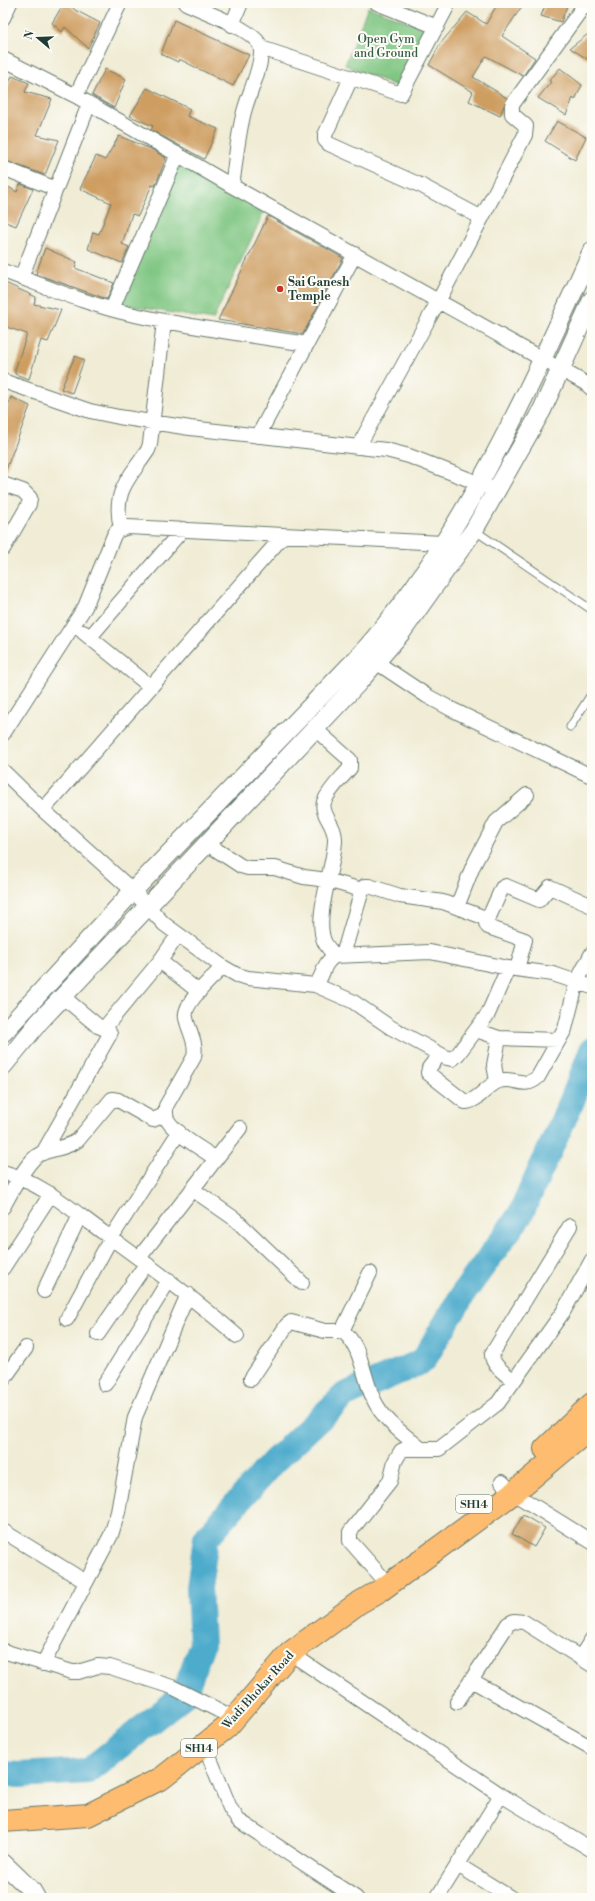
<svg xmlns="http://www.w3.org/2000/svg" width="595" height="1901" font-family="'Libre Bodoni',serif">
  <rect width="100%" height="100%" fill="#fdfcf7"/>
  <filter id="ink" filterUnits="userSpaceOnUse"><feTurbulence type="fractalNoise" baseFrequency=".025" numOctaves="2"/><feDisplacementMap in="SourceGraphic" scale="8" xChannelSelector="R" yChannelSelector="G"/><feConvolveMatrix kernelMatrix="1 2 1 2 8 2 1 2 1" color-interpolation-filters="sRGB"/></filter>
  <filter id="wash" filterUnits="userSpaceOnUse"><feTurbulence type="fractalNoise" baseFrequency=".012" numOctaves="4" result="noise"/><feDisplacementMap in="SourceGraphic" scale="16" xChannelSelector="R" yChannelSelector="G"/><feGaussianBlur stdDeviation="0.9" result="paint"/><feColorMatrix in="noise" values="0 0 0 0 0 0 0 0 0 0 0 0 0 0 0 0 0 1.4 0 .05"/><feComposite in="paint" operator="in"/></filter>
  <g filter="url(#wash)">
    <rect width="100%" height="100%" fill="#f0ecd5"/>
    <path fill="#7fc682" stroke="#4f825b" d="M368,7L428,29L399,87L345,65Z
      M178,162L264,212L213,320L121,304Z"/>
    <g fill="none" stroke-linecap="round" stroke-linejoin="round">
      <path stroke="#4eabcc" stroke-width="26" d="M3,1774L19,1775L88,1771L184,1695L202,1644L199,1588L206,1538L273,1462L345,1395L423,1361L465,1291L520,1215L571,1103L592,1050"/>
    </g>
    <g id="blocks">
      <path fill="#ce9d60" d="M64,3H68L75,10L100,23L88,48L65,27L62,32L52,23Z
        M498,3H524L502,36L535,58L523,76L486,56L473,77L507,98L500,116L469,101L473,92L429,65L440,44L467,12L486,24Z
        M546,3H568L561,22L541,16Z
        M174,20L249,55L233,86L179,59L178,62L161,54Z
        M592,31V62L570,48Z
        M560,68L582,85L575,100L573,98L566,115L538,98L551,82L549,81Z
        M105,69L126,79L114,108L92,95Z
        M12,76L29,83L25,92L52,99L37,135L59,140L45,175L3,160V96Z
        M147,88L190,109L187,116L218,129L204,159L151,130L153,126L130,116Z
        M557,121L586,137L575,160L545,141Z
        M119,136L151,149L166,158L155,186L152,185L138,216L132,214L122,244L129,247L122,263L88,249L93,232L99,234L111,203L80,189L96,156L105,160Z
        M3,184L17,192L20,184L33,189L16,226L3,221Z
        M268,216L343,258L303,334L218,320Z
        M45,248L77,262L75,268L114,283L107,299L36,274Z
        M3,282L36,297L34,304L61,310L48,342L41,340L29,379L15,374V370L27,334L3,326Z
        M75,356L84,360L72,393L61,389Z
        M11,397L30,406L4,475L3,418Z
        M523,1515L545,1528L534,1547L512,1534Z"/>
    </g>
  </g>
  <g filter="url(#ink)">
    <use href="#blocks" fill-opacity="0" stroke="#687a6c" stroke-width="1"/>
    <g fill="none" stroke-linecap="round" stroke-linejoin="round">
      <g stroke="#687a6c" stroke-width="9">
        <path id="service" d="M474,530L592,610
          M570,727L592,693"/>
      </g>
      <g stroke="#687a6c" stroke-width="16">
        <path id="minor" d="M186,3C205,12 245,26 258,42C268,54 250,91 246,105C238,129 236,161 232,186
          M377,3L437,27
          M3,18L10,3
          M232,25L241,3
          M261,48L401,94L449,3
          M3,59L76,96L232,186L585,383L592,389
          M351,78L325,135V140L329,144L422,186L482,218
          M76,96L120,3
          M3,168L56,189
          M3,271C45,286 86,304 130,314C188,327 248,335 307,344
          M21,278L89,104
          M112,309L178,154
          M3,381L90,411L119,417L190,428L386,450L409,456L488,487
          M258,436L355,254
          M358,447L439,300L525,135L526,126L512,114V105L586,3
          M3,484L23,491L30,498L29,504L3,549
          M121,528C112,491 129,479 148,450L150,444L164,321
          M83,632L151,687
          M90,637L183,529
          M376,662L427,696L453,710L589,775
          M314,728L350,760V768C342,778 329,789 324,802C320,815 336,824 335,841C334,868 314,915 324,941C326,946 331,951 335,956
          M3,734L85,607L114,535L117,531L128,527L443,543L451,545
          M3,771L43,810L133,891L164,924L223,967L237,975L248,978L315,985C325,976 321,964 335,956L430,952L508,968L553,974L592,987
          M43,810L284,535
          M206,843L241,866L248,868H275L304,877L327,880L362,890
          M457,907L473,866L496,822L527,795
          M487,918L486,923L488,927L525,940L517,969
          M343,955L362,890L365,886H369L400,896L443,902L483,917H489L502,888L506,886L539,900L550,887L592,906
          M160,961L199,992
          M315,985L352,1001L390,1027L447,1058L452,1059L458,1054L488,1014L508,968
          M63,997L98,1026L103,1028L106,1026L160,961L178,935
          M476,1030L499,1038L559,1040
          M440,1054L429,1068L428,1073L465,1102C478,1102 487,1085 499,1081C515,1076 524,1090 538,1077L565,1029L577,981L592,953
          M497,1081L494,1065L499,1038
          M43,1153L110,1034L106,1026
          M216,1159C201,1148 179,1137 168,1121C165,1116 166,1111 166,1106L194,1057C197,1042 189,1032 186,1018C182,1004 213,977 223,967
          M3,1172C42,1183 72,1210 104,1233C150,1266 195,1299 237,1336
          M192,1189L235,1219L302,1283
          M3,1207C11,1193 27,1160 40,1154C53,1148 66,1149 78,1140L112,1099L118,1100L153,1120L166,1114
          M139,1258L240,1128
          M3,1268L51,1194
          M44,1291L80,1215
          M67,1319L111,1238L179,1132
          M342,1331L370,1273
          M98,1334L146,1264
          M251,1379L287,1325L291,1322L325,1331H342C362,1345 363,1378 374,1400C383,1420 405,1435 421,1449
          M3,1380L26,1348
          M514,1381C507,1375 491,1365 492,1354L570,1226
          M105,1384L169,1280
          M502,1482L513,1493L592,1542
          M3,1531L86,1582
          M380,1575L350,1541V1532L353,1528L390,1481L395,1461L401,1451L405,1449H439L498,1403L563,1312L592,1260
          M3,1651L72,1672H78L98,1666L110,1667L172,1687L234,1718
          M290,1653L501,1795L592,1850
          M580,1658L592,1639
          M43,1664L111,1535L118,1512L135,1417L188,1294
          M471,1680L592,1748
          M457,1702L508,1624L514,1621L524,1622L592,1665
          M204,1744L230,1808L238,1820L356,1898
          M458,1865L511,1898
          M437,1898L501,1795"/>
      </g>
      <g stroke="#687a6c" stroke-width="20">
        <path id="tertiary" d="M3,1033L133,891L362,653C465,536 528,391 592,251
          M3,1066L39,1022L358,683L401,633L474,530L542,410L592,300
          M3,1863L32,1891L36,1898"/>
      </g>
      <g stroke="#687a6c" stroke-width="24">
        <path id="primary" d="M545,1449L592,1404
          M3,1821L88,1815L162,1778L227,1727L290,1653L357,1604L381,1590L512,1494L592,1427"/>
      </g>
      <use href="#service" stroke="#fff" stroke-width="7"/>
      <use href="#minor" stroke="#fff" stroke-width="14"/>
      <use href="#tertiary" stroke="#fff" stroke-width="18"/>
      <use href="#primary" stroke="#febc70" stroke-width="22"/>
    </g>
  </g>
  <circle fill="#c8321e" stroke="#fdfcf7" stroke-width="1.5" cx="280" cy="289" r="4"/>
  <g text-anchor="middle" stroke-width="4" stroke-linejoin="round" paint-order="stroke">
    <g fill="#fdfcf7" stroke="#62766e" stroke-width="1">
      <rect x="456" y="1495" width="36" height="18" rx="3"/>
      <rect x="181" y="1739" width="36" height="18" rx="3"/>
    </g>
    <g font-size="11" font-weight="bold" fill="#1f3d34">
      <text x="474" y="1508">SH14</text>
      <text x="199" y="1752">SH14</text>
    </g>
    <g font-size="12" fill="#375f48" stroke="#fdfcf7">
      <text x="386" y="43">Open Gym<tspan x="386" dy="14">and Ground</tspan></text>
    </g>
    <g font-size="12" font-weight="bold" fill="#1f3d34" stroke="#fdfcf7" text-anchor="start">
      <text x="288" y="286">Sai Ganesh<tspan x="288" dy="14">Temple</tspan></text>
    </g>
    <g font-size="12" fill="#1f3d34" stroke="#fdfcf7">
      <text transform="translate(258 1690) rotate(-48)" y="4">Wadi Bhokar Road</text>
    </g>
  </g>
  <rect width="595" height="1901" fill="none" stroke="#fdfcf7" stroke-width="16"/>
  <g transform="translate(38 38) rotate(289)" stroke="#fdfcf7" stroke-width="3" paint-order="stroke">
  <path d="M0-3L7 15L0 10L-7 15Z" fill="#1f3d34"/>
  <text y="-6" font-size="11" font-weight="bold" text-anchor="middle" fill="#1f3d34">N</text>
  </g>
</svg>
